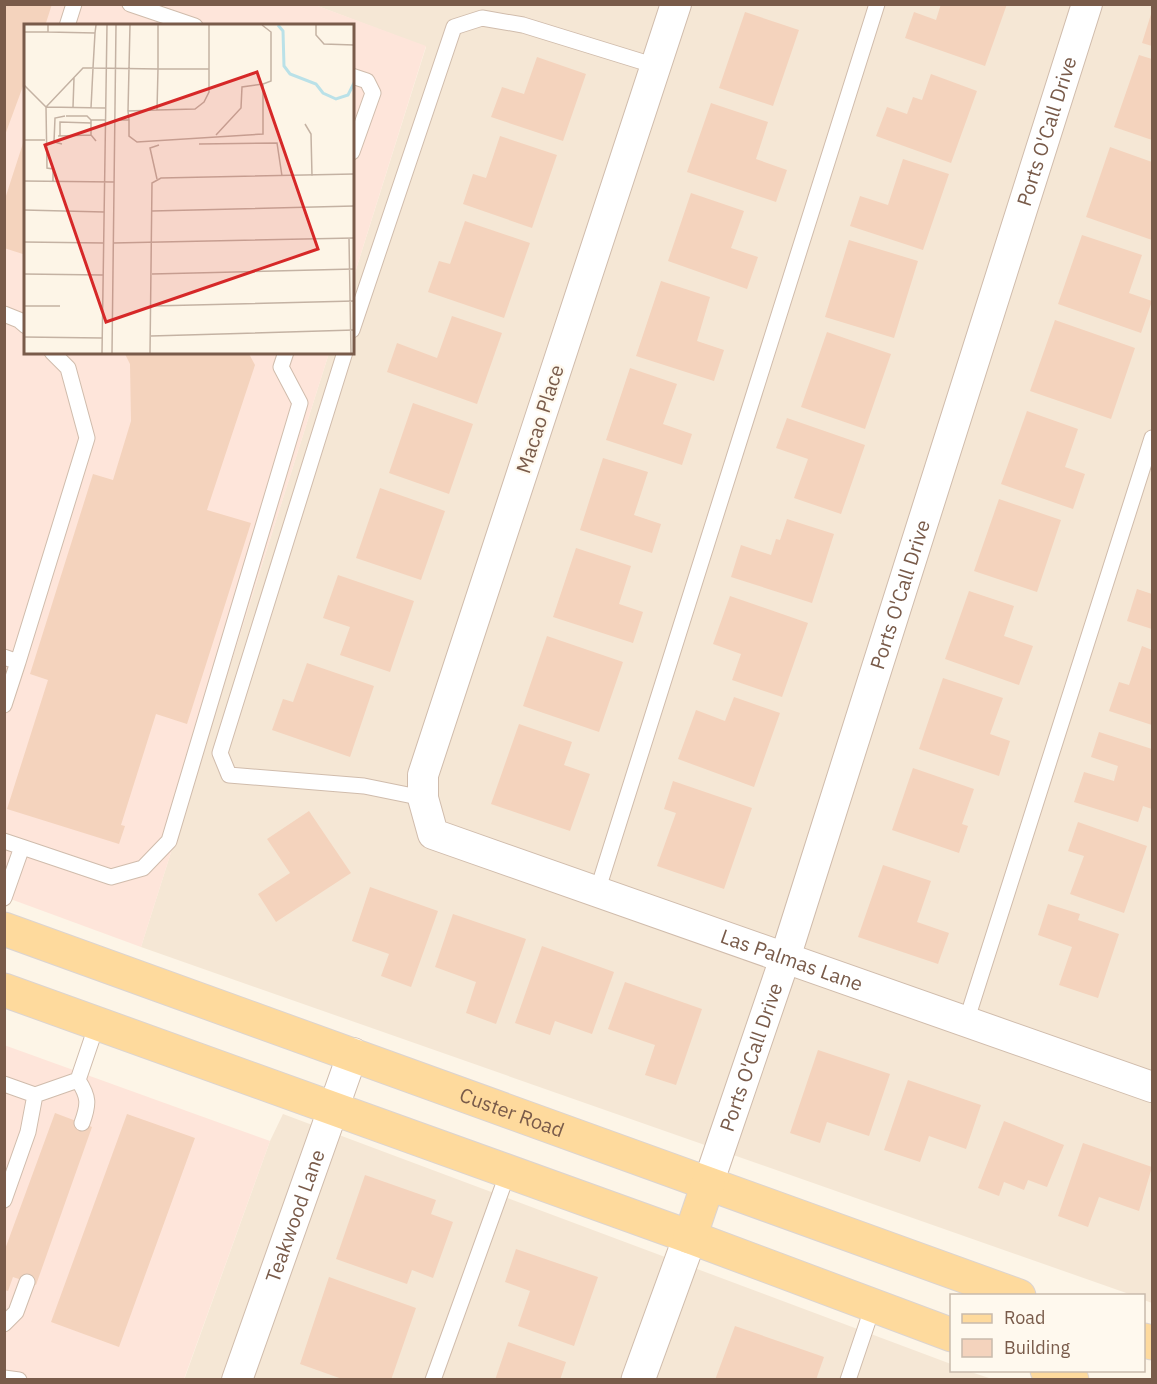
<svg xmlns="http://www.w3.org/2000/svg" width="1157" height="1384" font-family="'IBM Plex Sans',sans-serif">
  <rect width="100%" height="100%" fill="#fdf5e7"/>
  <path fill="#f5e7d5" d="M315,5H1152V1303L1144,1300V1296L1132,1295L141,947L329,353L352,352L353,279L426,47Z
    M283,1114L951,1364L952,1370L968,1371L992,1379L184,1380L270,1141Z"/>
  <path fill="#fee5da" d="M4,5H315L426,46L353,279L352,26H26V352L329,353L141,947L5,897Z
    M4,1045L270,1141L184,1379H5Z"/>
  <path fill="#f4d3bd" d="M4,4H52L45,26H26V78L5,135Z
    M941,4H1007L985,66L905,38L914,12L936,20Z
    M1152,11V46L1142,43Z
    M745,12L799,30L773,106L719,88Z
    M1139,55L1152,59V140L1114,127Z
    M537,57L586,74L563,141L491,117L502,87L524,94Z
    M931,74L977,91L951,163L876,136L887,107L907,114L913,97L922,100Z
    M711,103L768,122L756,159L787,170L776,202L687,172Z
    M500,136L557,155L532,228L463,204L473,174L486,178Z
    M25,137H26V255L4,248V202Z
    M1110,147L1152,162V240L1086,217Z
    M903,159L949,174L923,250L850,226L860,196L888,205Z
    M691,193L744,211L731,248L758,257L747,289L668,261Z
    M465,221L530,243L504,318L428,292L439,261L450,264Z
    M1082,235L1142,255L1129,293L1152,301L1141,333L1058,304Z
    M849,240L918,261L894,338L825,317Z
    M661,281L710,297L697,341L724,350L714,381L636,356Z
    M452,316L502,333L477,404L387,372L397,343L437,358Z
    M1055,320L1135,348L1111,419L1030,391Z
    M827,332L891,354L865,429L801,407Z
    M124,352H248L255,365L207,510L251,523L187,724L156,714L121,825L125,826L119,844L7,809L48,680L30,674L93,474L113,480L131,421L130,364Z
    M630,368L677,384L663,424L692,434L682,465L606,440Z
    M413,403L473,424L449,494L389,473Z
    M1027,411L1078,429L1065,467L1085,474L1073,509L1001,484Z
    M787,418L865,445L841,514L794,498L808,459L776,448Z
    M603,458L648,472L634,515L661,524L652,553L580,530Z
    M380,488L445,511L421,580L356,558Z
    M999,499L1061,520L1037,592L974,571Z
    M787,519L834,534L812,603L731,577L741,545L771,555L776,539L780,540Z
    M576,548L631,566L619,604L643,612L633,643L553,617Z
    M338,575L414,601L390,672L340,655L350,627L323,618Z
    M1137,589L1152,594V629L1127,621Z
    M969,591L1014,606L1004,636L1033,646L1019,685L945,659Z
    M730,596L808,623L782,697L732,680L741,654L713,644Z
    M547,636L623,662L599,732L523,706Z
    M1142,646L1152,650V725L1109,711L1119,682L1129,685Z
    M307,663L374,686L350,757L272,730L283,699L293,702Z
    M943,678L1003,698L990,734L1010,741L999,776L919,749Z
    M734,697L780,713L754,787L678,759L696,710L725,721Z
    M519,724L572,742L564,765L590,774L570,831L491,804Z
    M1099,732L1152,749V809L1143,806L1138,822L1074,802L1084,772L1114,781L1118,766L1091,757Z
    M913,768L974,789L962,824L968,826L959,853L892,830Z
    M673,781L752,808L724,889L657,866L676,813L664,809Z
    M309,811L351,873L276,922L258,894L290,873L267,839Z
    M1078,822L1147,846L1124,913L1070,894L1084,856L1068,851Z
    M883,865L931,881L917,922L949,933L938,964L858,937Z
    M370,887L438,911L411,987L381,976L389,954L352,941Z
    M1048,904L1080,914L1078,920L1119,934L1098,998L1059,985L1072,947L1038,935Z
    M453,914L526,939L496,1024L466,1013L476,982L435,967Z
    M542,946L614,972L592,1034L555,1021L550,1035L515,1023Z
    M625,982L702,1009L676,1085L645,1075L655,1045L608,1029Z
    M818,1050L890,1074L869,1136L827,1122L820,1143L790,1133Z
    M908,1080L981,1105L966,1149L929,1136L920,1162L884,1150Z
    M55,1113L92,1127L36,1285L13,1277L8,1291L4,1290V1252Z
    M127,1114L195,1138L119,1347L51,1322Z
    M1004,1121L1064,1145L1047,1187L1028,1180L1024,1190L1004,1182L999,1196L978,1188Z
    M1083,1143L1152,1167L1139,1211L1099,1197L1088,1227L1058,1216Z
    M365,1175L436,1200L431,1214L453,1222L433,1278L412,1270L407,1284L336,1259Z
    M516,1249L598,1277L574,1346L518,1326L530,1291L505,1282Z
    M329,1277L416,1308L391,1380H345L300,1364Z
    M735,1326L824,1357L816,1380H715Z
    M508,1342L566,1362L560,1380H495Z"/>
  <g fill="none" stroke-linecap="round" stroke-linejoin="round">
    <g stroke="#d0bcac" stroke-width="17">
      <path id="service" d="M130,4L195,26
        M67,26L74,4
        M352,76L367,81L373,93L352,152
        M4,314L19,320L26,326
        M352,330L454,27L482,18L523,25L656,66
        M345,352L220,753L229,775L364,786L423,798
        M4,657L18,662L4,705
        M18,662L87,438L68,368L52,352
        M4,841L22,847L4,898
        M22,847L111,877L143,868L169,841L300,403L281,367L286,352
        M597,892L877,4
        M966,1022L1152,438
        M78,1080L97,1024
        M78,1080C89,1097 89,1104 82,1123
        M4,1084L35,1095L78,1080
        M4,1200L28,1132L35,1095
        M4,1324L16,1312L27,1282
        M4,1378L19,1380
        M433,1380L508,1172
        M848,1380L873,1306"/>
    </g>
    <g stroke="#d0bcac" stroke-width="32">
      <g id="minor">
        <path id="s1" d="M676,4L423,775V798L433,834L1152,1087"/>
        <path id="s2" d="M708,1184L785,958L1087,4"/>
        <path id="s3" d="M237,1380L353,1053"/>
      </g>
    </g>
    <g stroke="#d0bcac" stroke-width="35">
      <path id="tertiary" d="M638,1380L690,1237"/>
    </g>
    <g stroke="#dcd4d0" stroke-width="35">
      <g id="primary">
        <path id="s4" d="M4,929L1019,1296"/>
        <path d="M4,990L690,1237L952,1335"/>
        <path d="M690,1237L708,1184"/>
        <path d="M1144,1340L1152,1343"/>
        <path d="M1047,1370L1072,1380"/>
      </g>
    </g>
    <use href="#service" stroke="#fff" stroke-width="15"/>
    <use href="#minor" stroke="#fff" stroke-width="30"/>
    <use href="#tertiary" stroke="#fff" stroke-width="33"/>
    <use href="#primary" stroke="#feda9d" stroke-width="33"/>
  </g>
  <g text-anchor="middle" stroke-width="4.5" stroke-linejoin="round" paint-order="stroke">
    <g font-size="20" fill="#795b4a" stroke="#fff9ee">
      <text dy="7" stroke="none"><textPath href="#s2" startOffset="1106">Ports O'Call Drive</textPath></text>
      <text transform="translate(540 419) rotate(-72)" y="7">Macao Place</text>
      <text dy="7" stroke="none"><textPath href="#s2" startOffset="620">Ports O'Call Drive</textPath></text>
      <text dy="7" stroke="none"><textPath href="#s1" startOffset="1252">Las Palmas Lane</textPath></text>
      <text dy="7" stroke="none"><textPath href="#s2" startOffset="134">Ports O'Call Drive</textPath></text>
      <text dy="7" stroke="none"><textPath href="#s4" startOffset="540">Custer Road</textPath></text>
      <text dy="7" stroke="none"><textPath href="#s3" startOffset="174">Teakwood Lane</textPath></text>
    </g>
  </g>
  <g transform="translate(24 24)">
    <rect width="330" height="330" fill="#fdf5e7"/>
    <path fill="none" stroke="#bae1e8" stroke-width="3" d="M254,1L259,7L260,42L266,50L292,60L299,69L312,75L324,71L330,59"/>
    <path fill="none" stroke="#c4b2a3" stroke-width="1.5" d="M134,1V45H185M292,1V11L300,20L330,21M0,8H24V1M24,8L71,9L72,1M71,9L69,44L134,45L133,86L104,87L105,96H91M0,61L22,83L82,84M49,83L50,54M133,86L171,85L180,78L185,68V1M104,87L106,1M42,92H63L67,96M105,96V112L113,118L239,110V60L247,57V8L238,1M281,100L287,110L288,152M192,111L217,84L218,63L239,60M34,112L67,111M36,112V98L67,99M0,116H21M72,117L67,111V96H82M38,120L30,118L31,94L41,92M175,120L253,119L258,152M133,155L126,124L135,121M0,157L90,158M29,157V145L23,144L22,83L59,44H69L67,84M0,186L80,188M128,187L330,182M325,214L327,329M0,218L80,219M89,219L330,214M0,250L79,251M128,250L330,245M0,282H36M128,282L330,277M127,312L330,306M0,313L78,314M78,329L83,1M88,329L92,1M126,329L128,159L137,154L330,150"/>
    <path fill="#d62828" fill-opacity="0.15" stroke="#d62828" stroke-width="3" d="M233,48L294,225L82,298L21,121Z"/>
    <rect width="330" height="330" fill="none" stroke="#795b4a" stroke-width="3"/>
  </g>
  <rect width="1157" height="1384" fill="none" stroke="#795b4a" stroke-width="12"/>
  <rect x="950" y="1294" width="195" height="78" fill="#fff9ee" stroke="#c9baac" stroke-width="1.5"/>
  <rect x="962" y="1314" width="30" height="9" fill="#feda9d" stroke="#c9baac" stroke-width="1.5"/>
  <text x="1004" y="1324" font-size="18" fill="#795b4a">Road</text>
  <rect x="962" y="1339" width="30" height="18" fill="#f4d3bd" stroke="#c9baac" stroke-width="1.5"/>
  <text x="1004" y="1354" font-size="18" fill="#795b4a">Building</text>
</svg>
